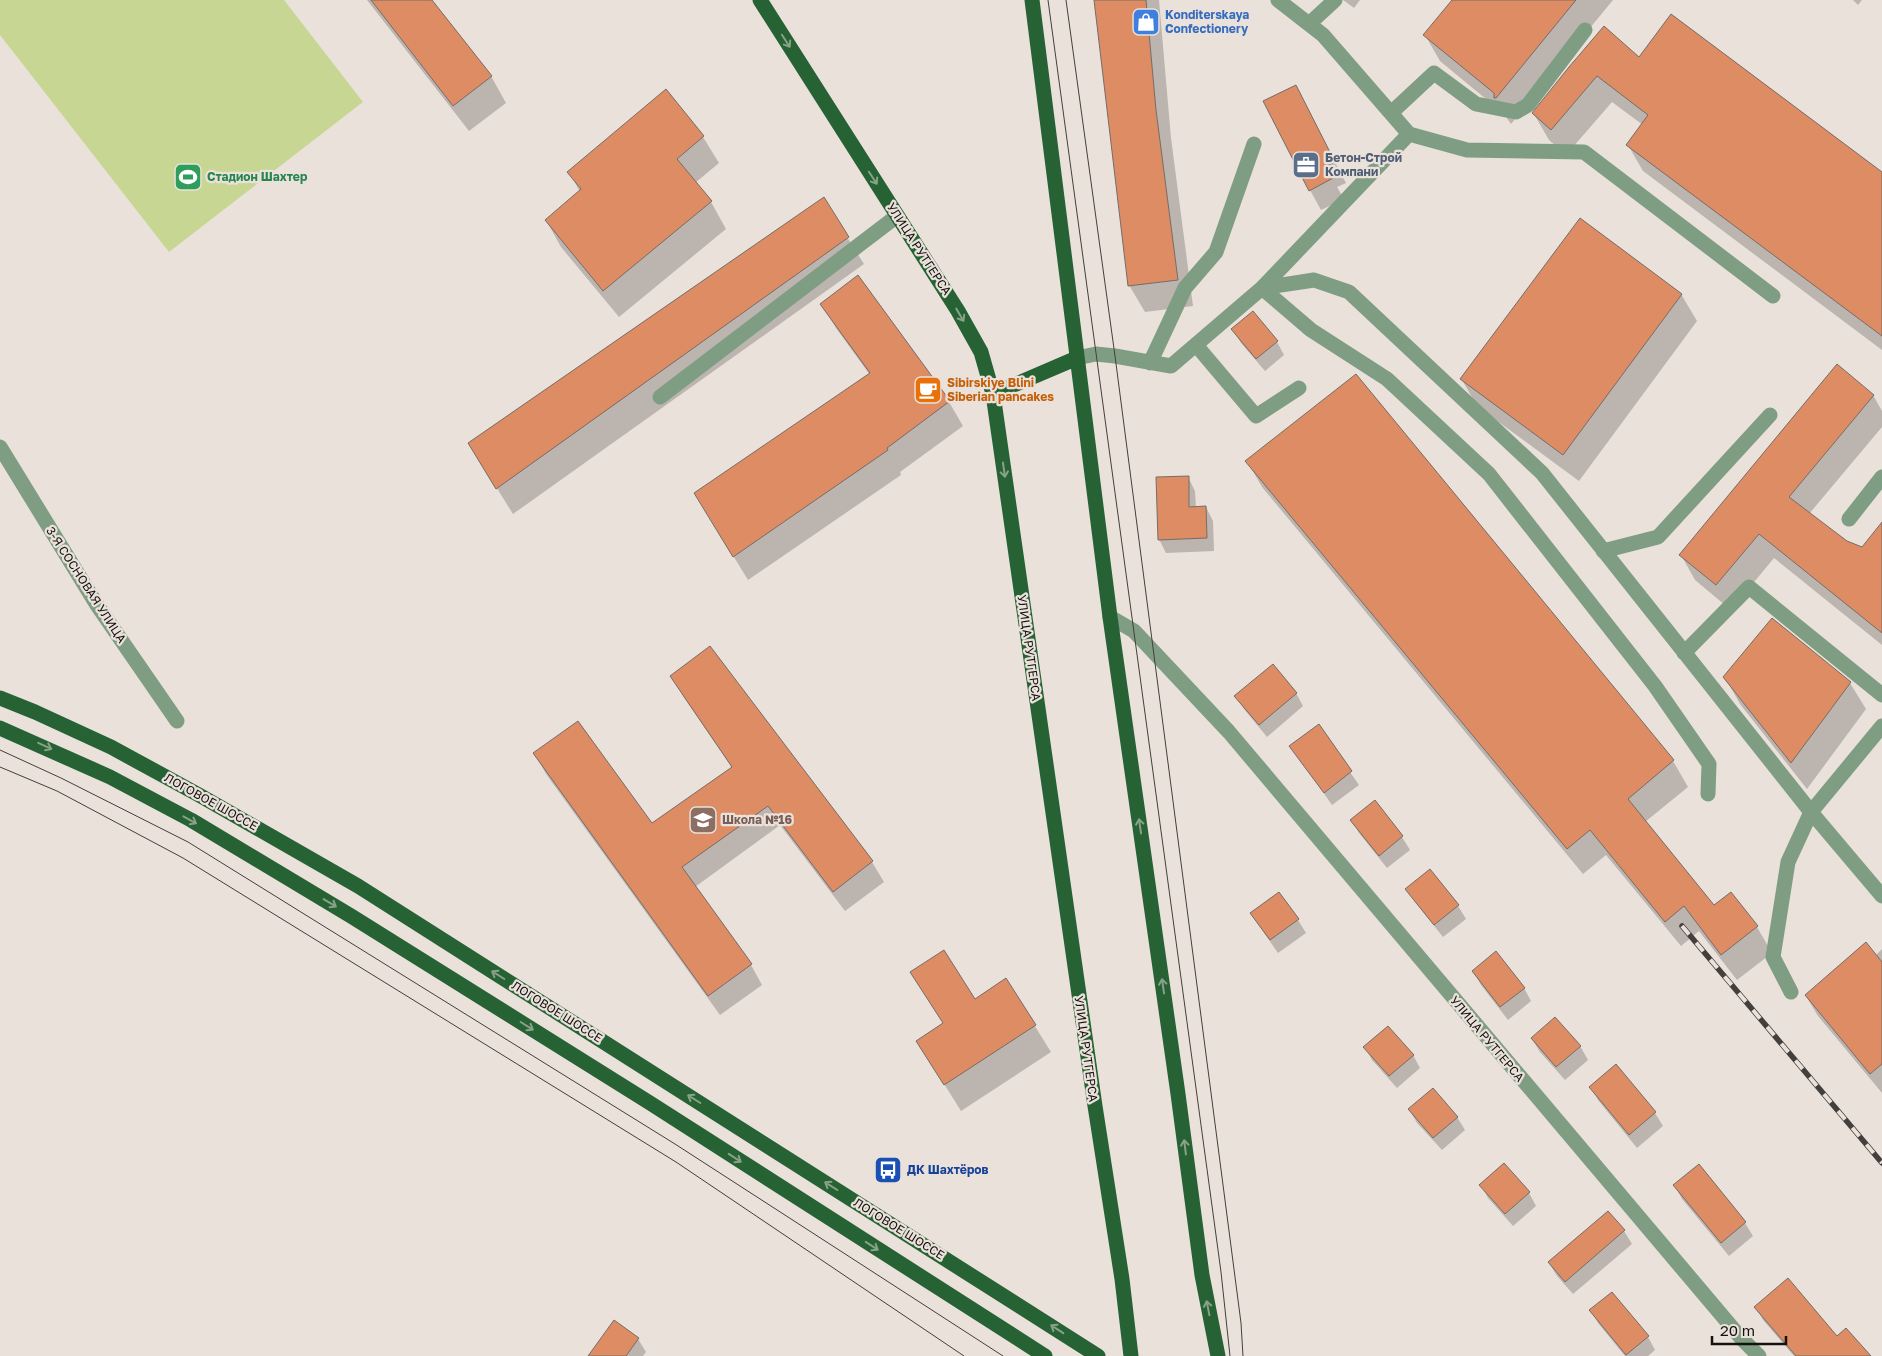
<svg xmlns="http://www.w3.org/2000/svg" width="1882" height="1356" font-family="'Golos Text',sans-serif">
  <rect width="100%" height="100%" fill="#eae1db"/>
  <path fill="#c7d793" d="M0,0H284L363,102L169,252L0,35Z"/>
  <path fill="#0003" d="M367,0H431L491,76L506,103L469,131Z
    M1095,0H1159L1171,138L1193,306L1145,312L1129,285Z
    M1343,0H1360L1354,8Z
    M1453,0H1613L1511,124L1504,114L1440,61L1425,35Z
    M1853,0H1862L1858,5Z
    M1639,59L1882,174V350L1643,171L1628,145L1643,125L1612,102L1566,155L1549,140L1534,114L1570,68Z
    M1295,86L1346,183L1337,187L1344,199L1321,210L1310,190Z
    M666,91L703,137L719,163L695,183L711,202L726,229L619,317L561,247L546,220L580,192L569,172Z
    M823,199L864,264L513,514L485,469Z
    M858,277L949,402L963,426L900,472L901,475L748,580L710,518L870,375L836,328L822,304Z
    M1681,294L1697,321L1579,481L1477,406L1462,380Z
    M1233,330L1277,342L1284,355L1265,371L1241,343Z
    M1356,375L1673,761L1688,787L1645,822L1714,907L1757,927L1772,953L1737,980L1699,931L1681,946L1606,855L1583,874L1262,487L1247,461Z
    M1873,395L1882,411V427L1809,514L1846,543L1863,549L1882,524V645L1774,558L1731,610L1695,580L1681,555Z
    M1188,477L1195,491L1196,508L1206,507L1213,521L1214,551L1166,553L1159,539Z
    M710,647L872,862L884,882L845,911L780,825L695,887L751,965L762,985L720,1015L546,774L535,754L652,825L733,769L683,696L672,676Z
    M1725,677L1850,683L1866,709L1807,789L1740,704Z
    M1296,693L1303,706L1267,737L1244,709L1236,696Z
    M1318,726L1359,785L1332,805L1291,746Z
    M1375,802L1402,837L1410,850L1387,868L1359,833L1352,820Z
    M1407,889L1458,906L1466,919L1443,937L1415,902Z
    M1251,914L1298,920L1306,933L1278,953Z
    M1882,949V1093L1818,1016L1806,996L1875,956Z
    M1473,971L1524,988L1531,1001L1508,1020L1481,985Z
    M912,972L974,1001L1006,980L1051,1052L961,1111L918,1042L944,1025Z
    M1532,1039L1580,1046L1588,1060L1565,1080L1540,1052Z
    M1365,1047L1413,1055L1420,1068L1397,1088L1372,1060Z
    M1616,1066L1655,1113L1663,1126L1637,1148L1598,1100L1591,1087Z
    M1409,1109L1457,1117L1465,1130L1442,1150L1417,1123Z
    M1699,1166L1745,1223L1753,1236L1729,1256L1682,1199L1675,1186Z
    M1481,1185L1529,1193L1536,1206L1513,1226L1488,1198Z
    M1608,1213L1624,1231L1632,1244L1573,1294L1557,1276L1549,1263Z
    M1611,1293L1648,1337L1655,1350L1648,1356H1625L1598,1323L1591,1310Z
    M1756,1307L1837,1338L1870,1356H1794L1763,1320Z
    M638,1339L646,1352L643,1356H589Z"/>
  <path fill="#de8c64" stroke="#756c68" d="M371,0H432L492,76L453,106Z
    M1094,0H1146L1156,110L1178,280L1128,286Z
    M1452,0H1576L1496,98H1494V93L1423,35Z
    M1671,14L1882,172V336L1626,145L1648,115L1597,76L1551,130L1532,113L1569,67L1604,26L1639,57Z
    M1296,85L1335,162L1327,166L1333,178L1309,191L1263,101Z
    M666,89L704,136L677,159L712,201L603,291L545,220L581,189L567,172Z
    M824,197L849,237L496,489L468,443Z
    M1580,218L1682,294L1563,455L1460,379Z
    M858,275L950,401L887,448L888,450L733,557L694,493L870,373L820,304Z
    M1253,311L1278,341L1256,359L1231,329Z
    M1837,364L1874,395L1789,497L1847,541L1862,547L1882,522V633L1759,534L1716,585L1679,555Z
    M1356,374L1674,760L1628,799L1714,905L1731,892L1758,926L1721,955L1684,906L1665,922L1590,830L1567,849L1245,461Z
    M1189,476V507L1206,506L1207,538L1158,540L1156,477Z
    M1772,618L1851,682L1791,763L1723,677Z
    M710,646L873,861L833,892L768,806L682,867L752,964L708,996L533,753L578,721L652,823L732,767L670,676Z
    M1273,664L1297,693L1259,725L1234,696Z
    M1319,724L1352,771L1324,793L1289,746Z
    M1375,800L1403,836L1379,856L1350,820Z
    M1430,869L1459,905L1434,925L1405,889Z
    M1279,892L1299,919L1270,940L1250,913Z
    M1866,942L1882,962V1064L1870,1074L1805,995Z
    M944,950L975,999L1006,978L1036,1025L944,1085L916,1041L943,1023L910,972Z
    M1496,951L1525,988L1500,1007L1472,971Z
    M1555,1017L1581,1046L1556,1067L1531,1038Z
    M1388,1026L1414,1055L1389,1076L1363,1047Z
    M1616,1064L1656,1112L1629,1135L1589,1087Z
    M1433,1088L1458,1117L1433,1138L1408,1109Z
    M1504,1163L1530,1192L1505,1214L1479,1185Z
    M1699,1164L1746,1222L1721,1243L1673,1185Z
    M1608,1211L1625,1230L1565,1282L1548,1262Z
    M1788,1278L1837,1336L1846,1328L1871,1356H1796L1754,1307Z
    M1612,1292L1649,1336L1626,1355L1589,1310Z
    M614,1320L639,1338L626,1356H588Z"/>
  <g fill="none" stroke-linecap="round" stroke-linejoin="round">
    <path stroke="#7f9d83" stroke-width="15" d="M1278,0L1323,35L1409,134
      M1309,24L1335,0
      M1391,113L1434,73L1476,104L1516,112L1528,105L1585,30
      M1262,288L1314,280L1349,292L1542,473L1811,812L1882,896
      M1262,288L1311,330L1387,379L1489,474L1655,686L1709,764L1708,794
      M1196,345L1256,416L1299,388
      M1077,358L1096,354L1115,356L1171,366L1262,288L1409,134L1467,150L1584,152L1773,296
      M1150,363L1185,288L1216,252L1254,144
      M660,397L897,216
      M0,447L97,605L177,721
      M1849,519L1882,477
      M1603,551L1658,537L1770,415
      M1110,617L1134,631L1229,732L1741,1338L1759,1356
      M1684,653L1749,587L1882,695
      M1791,992L1773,957L1788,862L1811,812L1882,726"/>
    <path stroke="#266234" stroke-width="15" d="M760,0L958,311L981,352L993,394L1095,1106L1122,1279L1131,1356
      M1032,0L1110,617L1178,1094L1202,1275L1218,1356
      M993,394L1077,358
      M0,698L35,712L111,747L199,795L358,886L1098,1356
      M0,728L110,777L191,820L351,916L650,1103L1045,1356"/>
    <path stroke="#433f3c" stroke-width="1" d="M1048,0L1221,1272L1230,1356
      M1066,0L1115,356L1241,1323L1243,1356
      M0,750L61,778L188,842L675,1144L1003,1356
      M0,767L57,791L183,858L676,1162L964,1356"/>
    <g stroke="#433f3c" stroke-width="5.5">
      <path id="rail" d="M1682,926L1882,1163"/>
    </g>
    <use href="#rail" stroke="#eae1db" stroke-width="4" stroke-dasharray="11" stroke-linecap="butt"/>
  </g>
  <defs><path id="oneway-shaft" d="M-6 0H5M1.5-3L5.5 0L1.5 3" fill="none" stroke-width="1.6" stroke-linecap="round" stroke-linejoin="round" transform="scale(1.25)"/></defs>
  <g stroke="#88a288">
    <use href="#oneway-shaft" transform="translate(786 41) rotate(57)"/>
    <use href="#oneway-shaft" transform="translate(873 178) rotate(57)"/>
    <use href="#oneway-shaft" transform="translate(960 315) rotate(60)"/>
    <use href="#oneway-shaft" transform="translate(1004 470) rotate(82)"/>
    <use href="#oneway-shaft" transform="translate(45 746) rotate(25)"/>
    <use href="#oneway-shaft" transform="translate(190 820) rotate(29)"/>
    <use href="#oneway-shaft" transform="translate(1140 826) rotate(-98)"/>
    <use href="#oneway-shaft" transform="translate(330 903) rotate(31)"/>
    <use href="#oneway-shaft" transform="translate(498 975) rotate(-148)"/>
    <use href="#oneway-shaft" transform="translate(1163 986) rotate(-98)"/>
    <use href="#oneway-shaft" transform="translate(527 1026) rotate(32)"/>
    <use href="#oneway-shaft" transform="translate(694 1099) rotate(-148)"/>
    <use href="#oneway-shaft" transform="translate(1185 1147) rotate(-97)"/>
    <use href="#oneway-shaft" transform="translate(735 1158) rotate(33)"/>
    <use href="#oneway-shaft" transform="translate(831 1186) rotate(-148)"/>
    <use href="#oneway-shaft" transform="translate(872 1246) rotate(33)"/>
    <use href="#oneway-shaft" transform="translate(1208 1308) rotate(-101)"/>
    <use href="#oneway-shaft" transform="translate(1057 1329) rotate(-147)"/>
  </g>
  <defs>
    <g id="shop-square" transform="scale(1.4375)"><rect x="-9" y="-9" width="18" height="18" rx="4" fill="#3f7fe0" stroke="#eae1db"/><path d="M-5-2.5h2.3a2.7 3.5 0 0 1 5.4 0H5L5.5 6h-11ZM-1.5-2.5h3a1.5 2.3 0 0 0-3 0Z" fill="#fff"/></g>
    <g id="office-square" transform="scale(1.4375)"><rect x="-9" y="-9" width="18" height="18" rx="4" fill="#5c6f8a" stroke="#eae1db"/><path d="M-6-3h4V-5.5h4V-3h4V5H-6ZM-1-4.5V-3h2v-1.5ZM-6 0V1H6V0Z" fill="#fff"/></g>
    <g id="stadium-square" transform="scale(1.4375)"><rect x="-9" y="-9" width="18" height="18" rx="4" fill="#2e9e5b" stroke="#eae1db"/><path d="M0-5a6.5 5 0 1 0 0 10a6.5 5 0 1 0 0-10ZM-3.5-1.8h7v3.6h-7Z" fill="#fff"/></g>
    <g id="cafe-square" transform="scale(1.4375)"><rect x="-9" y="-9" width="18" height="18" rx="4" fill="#e8710a" stroke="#eae1db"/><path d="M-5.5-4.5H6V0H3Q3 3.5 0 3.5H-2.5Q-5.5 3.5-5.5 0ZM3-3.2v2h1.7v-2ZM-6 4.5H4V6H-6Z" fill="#fff"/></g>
    <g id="school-square" transform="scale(1.4375)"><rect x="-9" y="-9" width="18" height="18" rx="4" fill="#8d6e63" stroke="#eae1db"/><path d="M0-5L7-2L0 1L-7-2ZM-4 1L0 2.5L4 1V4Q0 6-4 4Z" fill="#fff"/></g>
    <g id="bus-square" transform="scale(1.4375)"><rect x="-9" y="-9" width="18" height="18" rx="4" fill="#1a4fb4" stroke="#eae1db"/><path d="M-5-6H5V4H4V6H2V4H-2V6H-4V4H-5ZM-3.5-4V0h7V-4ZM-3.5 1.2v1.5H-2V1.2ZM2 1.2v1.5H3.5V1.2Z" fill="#fff"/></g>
  </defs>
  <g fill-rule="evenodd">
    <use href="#shop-square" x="1146" y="22"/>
    <use href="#office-square" x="1306" y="165"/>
    <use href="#stadium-square" x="188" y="177"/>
    <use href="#cafe-square" x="928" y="390"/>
    <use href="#school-square" x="703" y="820"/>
    <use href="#bus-square" x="888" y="1170"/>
  </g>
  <g text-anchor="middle" stroke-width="4.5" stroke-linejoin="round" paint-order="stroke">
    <g font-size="12" font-weight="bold" fill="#366cbe" stroke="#eae1db" text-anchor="start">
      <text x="1165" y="19">Konditerskaya<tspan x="1165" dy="14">Confectionery</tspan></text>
    </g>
    <g font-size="12" font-weight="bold" fill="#4e5e75" stroke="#eae1db" text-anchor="start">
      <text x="1325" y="162">Бетон-Строй<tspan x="1325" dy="14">Компани</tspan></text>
    </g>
    <g font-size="12" font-weight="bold" fill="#27864d" stroke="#eae1db" text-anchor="start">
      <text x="207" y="181">Стадион Шахтер</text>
    </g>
    <g font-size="12" fill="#14110f" stroke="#eae1db">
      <text transform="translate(919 249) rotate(57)" y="4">УЛИЦА РУТГЕРСА</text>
      <text transform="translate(86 585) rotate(57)" y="4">3-Я СОСНОВАЯ УЛИЦА</text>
      <text transform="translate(1029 648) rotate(82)" y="4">УЛИЦА РУТГЕРСА</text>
      <text transform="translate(211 802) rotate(29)" y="4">ЛОГОВОЕ ШОССЕ</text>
      <text transform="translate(557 1012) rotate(32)" y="4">ЛОГОВОЕ ШОССЕ</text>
      <text transform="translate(1487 1039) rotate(50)" y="4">УЛИЦА РУТГЕРСА</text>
      <text transform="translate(1086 1049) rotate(82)" y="4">УЛИЦА РУТГЕРСА</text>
      <text transform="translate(899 1229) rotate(32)" y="4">ЛОГОВОЕ ШОССЕ</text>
    </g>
    <g font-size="12" font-weight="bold" fill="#c56008" stroke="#eae1db" text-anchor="start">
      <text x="947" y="387">Sibirskiye Blini<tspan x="947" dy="14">Siberian pancakes</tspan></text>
    </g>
    <g font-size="12" font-weight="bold" fill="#785e54" stroke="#eae1db" text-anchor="start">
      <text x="722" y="824">Школа №16</text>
    </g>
    <g font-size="12" font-weight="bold" fill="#164399" stroke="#eae1db" text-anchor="start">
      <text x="907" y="1174">ДК Шахтёров</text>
    </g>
  </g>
  <path d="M1712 1336v8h74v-8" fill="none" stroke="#14110f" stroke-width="2.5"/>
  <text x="1720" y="1336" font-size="15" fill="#14110f" stroke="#eae1db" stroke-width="4" paint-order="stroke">20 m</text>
</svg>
